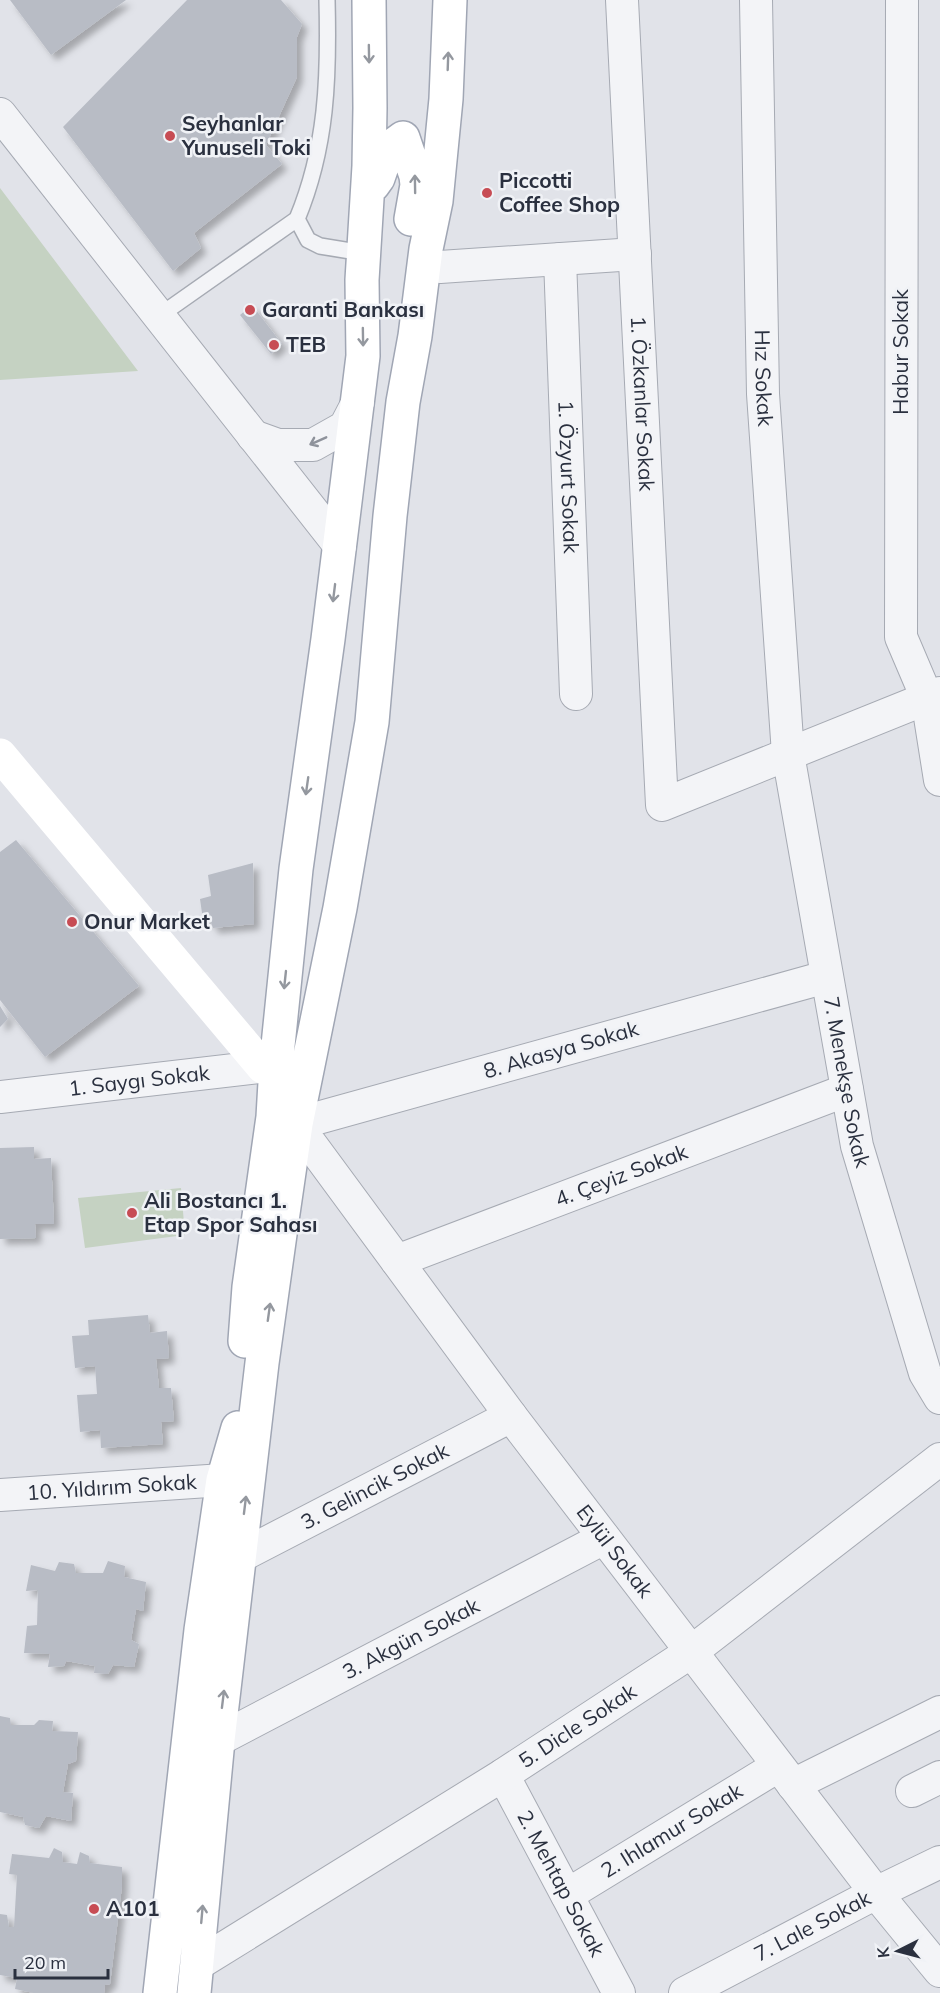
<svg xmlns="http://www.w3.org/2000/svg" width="940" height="1993" font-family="Mulish,sans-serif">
  <defs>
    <filter id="shadow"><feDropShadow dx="5.5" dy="5.5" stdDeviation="3" flood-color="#0004"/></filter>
  </defs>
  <rect width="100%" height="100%" fill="#e1e3e9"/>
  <path fill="#c5d2c2" d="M0,188L138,371L0,380Z
    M181,1188L185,1235L85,1248L78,1198Z"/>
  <path fill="#b8bcc5" filter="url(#shadow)" d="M10,0H126L51,55Z
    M187,0H281L302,24L297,37V77L266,145L282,164L194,233L201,248L173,271L63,127Z
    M252,305L282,344L271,354L240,315Z
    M16,840L139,986L45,1057L0,1000V852Z
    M253,863L254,924L213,928L210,919L203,920L200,899L211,896L208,875Z
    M0,1006L8,1019L0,1027Z
    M34,1147V1159L51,1158L54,1224H35L36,1238L0,1239V1148Z
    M148,1315L150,1333L167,1331L169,1358L156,1359L159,1388H171L174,1421L161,1422L163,1444L101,1448L100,1430L80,1432L77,1395L97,1394L95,1366L75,1368L72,1336L89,1335L88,1320Z
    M108,1561L125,1566L124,1577L146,1582L143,1611L136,1609L131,1640L139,1644L134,1667L113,1665L108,1674L94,1673L95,1666L66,1661L64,1666L48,1667L50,1654L24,1653L27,1626L37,1625L38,1590L26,1591L31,1565L55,1571L59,1562L74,1564L76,1573H103Z
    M0,1716L10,1718L11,1725H34L39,1720L53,1721L52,1731L78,1732L76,1761L68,1764L63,1792L73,1793L71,1821L46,1816L39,1828L25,1825L23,1817L0,1812Z
    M54,1848L62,1852L63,1862L77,1864L80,1852L89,1856L90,1863L122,1867V1886L110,1984L105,1985L104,1993H34L15,1989L17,1978L0,1975V1914L7,1915L9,1927H14L17,1875L9,1874L12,1854L49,1858Z"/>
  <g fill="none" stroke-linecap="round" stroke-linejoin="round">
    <g stroke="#a6aab3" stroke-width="18">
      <path id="service" d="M327,0C329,77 327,147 297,219L308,240L320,246L363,253
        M159,316L297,219"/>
    </g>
    <g stroke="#a6aab3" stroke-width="34">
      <g id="minor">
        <path id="s1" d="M622,0L662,805L940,693"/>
        <path id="s2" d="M756,0L763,394L788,754L857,1146L925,1373L940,1398"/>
        <path d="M902,0L901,637L927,698L940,780"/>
        <path d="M0,114L340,546"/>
        <path id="s3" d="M560,259L576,694"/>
        <path d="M440,267L635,254"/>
        <path d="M253,436L278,445H313L345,427L358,402"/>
        <path id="s4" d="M826,977L296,1124L511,1416L876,1893L940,1971"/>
        <path id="s5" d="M0,1097L276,1065"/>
        <path id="s6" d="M397,1261L847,1090"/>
        <path id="s7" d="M0,1495L223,1480"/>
        <path id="s8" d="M239,1557L511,1416"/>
        <path id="s9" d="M218,1740L604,1538"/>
        <path id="s10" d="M503,1775L619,1993"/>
        <path d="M793,1785L940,1712"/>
        <path d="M912,1791L940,1777"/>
        <path id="s11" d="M567,1895L778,1766"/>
        <path id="s12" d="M198,1964L503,1775L691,1652L940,1459"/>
        <path id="s13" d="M685,1993L876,1893L940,1862"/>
      </g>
    </g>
    <g stroke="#a0a6b4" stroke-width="36">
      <path id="primary" d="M373,185L378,178L388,149L403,138L416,176L417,185L411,219
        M245,1341L249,1287L273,1117L276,1065L296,869L328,639L363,356L362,280L369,166L370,108L369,0
        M160,1993L201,1630L223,1480L238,1428
        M194,1993L218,1740L262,1363L281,1227L296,1124L340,908L372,722L390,516L403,402L415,336L426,249L436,201L446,99L450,0"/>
    </g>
    <use href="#service" stroke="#f3f4f7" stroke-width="15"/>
    <use href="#minor" stroke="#f3f4f7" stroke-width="32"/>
    <path stroke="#fff" stroke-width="33" d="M0,755L263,1067"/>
    <use href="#primary" stroke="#fff" stroke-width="33"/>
  </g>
  <defs><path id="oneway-shaft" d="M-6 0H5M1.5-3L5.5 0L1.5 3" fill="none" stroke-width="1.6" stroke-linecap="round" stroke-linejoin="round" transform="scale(1.5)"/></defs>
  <g stroke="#94989f">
    <use href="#oneway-shaft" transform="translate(369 54) rotate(89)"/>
    <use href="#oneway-shaft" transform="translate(448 61) rotate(-88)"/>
    <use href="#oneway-shaft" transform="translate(415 184) rotate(-91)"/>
    <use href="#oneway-shaft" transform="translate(363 337) rotate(89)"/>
    <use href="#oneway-shaft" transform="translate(334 593) rotate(97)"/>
    <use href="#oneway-shaft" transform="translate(307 786) rotate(98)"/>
    <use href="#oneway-shaft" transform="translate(285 980) rotate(96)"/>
    <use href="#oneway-shaft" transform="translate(269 1312) rotate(-82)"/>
    <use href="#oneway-shaft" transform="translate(245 1505) rotate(-83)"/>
    <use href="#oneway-shaft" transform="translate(223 1699) rotate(-83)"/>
    <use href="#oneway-shaft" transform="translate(202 1914) rotate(-85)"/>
  </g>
  <use stroke="#8e929b" href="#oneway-shaft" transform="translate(318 441) rotate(156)"/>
  <g fill="#c74c54" stroke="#f0f2f6" stroke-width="2">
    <circle cx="170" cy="136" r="6"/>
    <circle cx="487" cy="193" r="6"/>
    <circle cx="250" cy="310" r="6"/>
    <circle cx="274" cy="345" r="6"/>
    <circle cx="72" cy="922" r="6"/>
    <circle cx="132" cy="1213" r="6"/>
    <circle cx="94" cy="1909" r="6"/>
  </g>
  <g text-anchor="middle" stroke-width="5" stroke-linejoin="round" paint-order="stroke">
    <g font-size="21" font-weight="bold" fill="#2a303f" stroke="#f0f2f6" text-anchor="start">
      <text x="182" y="131">Seyhanlar<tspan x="182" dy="24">Yunuseli Toki</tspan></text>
      <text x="499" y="188">Piccotti<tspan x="499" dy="24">Coffee Shop</tspan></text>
      <text x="262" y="317">Garanti Bankası</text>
      <text x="286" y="352">TEB</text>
      <text x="84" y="929">Onur Market</text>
      <text x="144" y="1208">Ali Bostancı 1.<tspan x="144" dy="24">Etap Spor Sahası</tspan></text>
      <text x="106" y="1916">A101</text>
    </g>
    <g font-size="21" fill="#2a303f" stroke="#f0f2f6">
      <text transform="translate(901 352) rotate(-90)" y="7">Habur Sokak</text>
      <text dy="7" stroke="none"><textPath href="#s2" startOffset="378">Hız Sokak</textPath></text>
      <text dy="7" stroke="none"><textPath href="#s1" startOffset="404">1. Özkanlar Sokak</textPath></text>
      <text dy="7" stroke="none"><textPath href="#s3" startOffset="218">1. Özyurt Sokak</textPath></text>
      <text transform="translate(561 1050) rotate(-16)" y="7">8. Akasya Sokak</text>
      <text dy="7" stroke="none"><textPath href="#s2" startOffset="1088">7. Menekşe Sokak</textPath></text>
      <text dy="7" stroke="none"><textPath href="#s5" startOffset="140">1. Saygı Sokak</textPath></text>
      <text dy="7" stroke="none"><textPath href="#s6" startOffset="240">4. Çeyiz Sokak</textPath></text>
      <text dy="7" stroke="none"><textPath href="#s8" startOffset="153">3. Gelincik Sokak</textPath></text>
      <text dy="7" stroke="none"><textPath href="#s7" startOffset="112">10. Yıldırım Sokak</textPath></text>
      <text dy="7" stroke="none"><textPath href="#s4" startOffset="1083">Eylül Sokak</textPath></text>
      <text dy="7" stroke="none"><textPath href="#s9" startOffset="218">3. Akgün Sokak</textPath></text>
      <text dy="7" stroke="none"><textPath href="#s12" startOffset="448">5. Dicle Sokak</textPath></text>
      <text dy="7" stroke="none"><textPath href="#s11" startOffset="123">2. Ihlamur Sokak</textPath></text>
      <text dy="7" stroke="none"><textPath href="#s10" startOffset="123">2. Mehtap Sokak</textPath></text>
      <text dy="7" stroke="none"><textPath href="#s13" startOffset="144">7. Lale Sokak</textPath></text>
    </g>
  </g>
  <g transform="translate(898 1951) rotate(264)" stroke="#f0f2f6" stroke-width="4.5" paint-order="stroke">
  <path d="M0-4.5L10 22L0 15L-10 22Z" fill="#2a303f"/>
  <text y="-9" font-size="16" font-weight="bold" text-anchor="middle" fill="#2a303f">K</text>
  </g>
  <path d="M15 1969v9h93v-9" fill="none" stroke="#2a303f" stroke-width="3"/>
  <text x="24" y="1969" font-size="18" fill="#2a303f" stroke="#f0f2f6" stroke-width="4.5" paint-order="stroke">20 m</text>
</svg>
